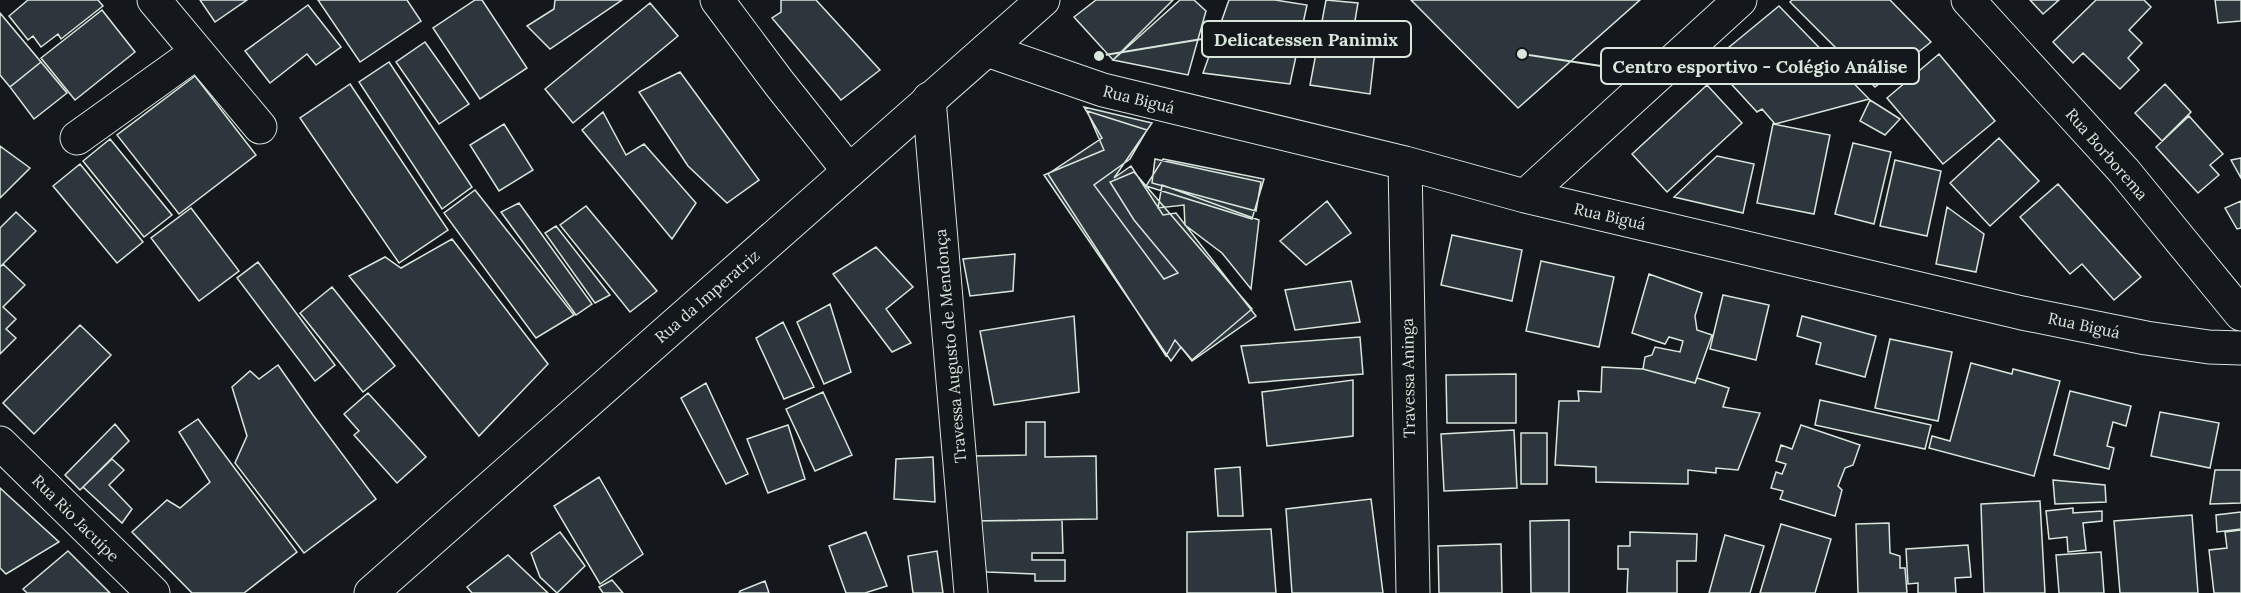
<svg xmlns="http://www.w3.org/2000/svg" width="2241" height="593" font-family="Lora,serif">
  <rect width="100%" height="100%" fill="#14181c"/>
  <path fill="#2c363c" stroke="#d8e6dc" stroke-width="1.5" d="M28,0H98L103,6L61,39L58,34L41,47L33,36L28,40L9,16Z
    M200,0H247L215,22Z
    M318,0H407L421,21L360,62Z
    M475,0H482L527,68L480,99L433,28Z
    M555,0H622L550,49L527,26L554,9Z
    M781,0H816L880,70L841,100L772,18L781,12Z
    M1096,0H1173L1113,60L1074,17Z
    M1180,0H1194L1206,11L1188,75L1113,60Z
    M1229,0H1275L1307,5L1290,84L1203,73Z
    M1326,0L1358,3L1351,44L1375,50L1370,94L1310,85Z
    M1411,0H1640L1518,108Z
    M1792,0H1890L1931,42L1875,87L1790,2Z
    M2030,0H2059L2043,14Z
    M2096,0H2144L2151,7L2129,30L2142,43L2128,58L2139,70L2120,89L2083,53L2073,63L2053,42Z
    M2215,0H2241V21L2218,23Z
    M650,3L678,36L573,123L545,89Z
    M308,5L341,47L316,65L307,54L270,83L245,51Z
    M1779,6L1869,99L1775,124L1762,109L1757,112L1711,62Z
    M102,10L135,52L75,100L41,58Z
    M0,13L41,62L10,87L0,75Z
    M425,42L469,104L439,124L396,62Z
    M1939,54L1995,121L1943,164L1887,98Z
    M41,62L67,93L34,119L10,87Z
    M389,62L472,187L442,209L359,82Z
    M680,72L759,180L727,203L688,166L639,92Z
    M195,76L256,155L179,214L117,135Z
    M350,84L448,230L399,263L300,118Z
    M2165,84L2191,112L2162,141L2135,113Z
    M1707,85L1742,123L1667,192L1632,154Z
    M1870,100L1900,119L1885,135L1860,121Z
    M1084,107L1152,123L1114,178L1131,166L1163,215L1176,213L1256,316L1192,361L1175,340L1166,356L1048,174L1102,138Z
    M1087,111L1147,130L1130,159L1094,185L1164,279L1178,273L1134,220L1110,182L1134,172L1252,309L1192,360L1181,347L1171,361L1044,175L1104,150Z
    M603,112L626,155L644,144L696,203L672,239L582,130Z
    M2189,116L2223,154L2210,165L2219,175L2198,193L2156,147Z
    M504,124L533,170L499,191L470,145Z
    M1773,124L1830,135L1814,214L1757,203Z
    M1999,138L2039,181L1990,226L1950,183Z
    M110,139L172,215L144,237L83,161Z
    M1853,143L1891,152L1874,224L1835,214Z
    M0,146L30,168L0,198Z
    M1717,156L1754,164L1743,213L1674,197Z
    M2241,158V178L2231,160Z
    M1155,159L1261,182L1256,211L1152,183Z
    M1163,159L1264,179L1252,219L1146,186Z
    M1895,160L1941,171L1927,236L1880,226Z
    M80,164L143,242L117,263L53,186Z
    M2058,184L2141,277L2114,300L2082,264L2070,274L2020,217Z
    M1162,185L1259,220L1251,289L1222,253L1185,225L1184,205L1158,208Z
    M475,190L574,315L536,338L444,213Z
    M1327,201L1351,233L1306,265L1280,241Z
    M2241,201V228L2237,229L2225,208Z
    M519,203L592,304L576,315L501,212Z
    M586,206L657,291L630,312L560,225Z
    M1947,207L1984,234L1976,272L1936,264Z
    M191,208L239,271L199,301L151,238Z
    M16,212L36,231L0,267V228Z
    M556,226L610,295L595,303L545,233Z
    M1452,235L1522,250L1512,301L1441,285Z
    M452,239L548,364L479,436L349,276L385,257L401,268Z
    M876,247L913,287L886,309L911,343L892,352L833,274Z
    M1015,254L1013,291L970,296L963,259Z
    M1541,261L1614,277L1599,347L1526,331Z
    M258,262L335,365L315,381L237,278Z
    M3,264L25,285L3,307L16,319L6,329L16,338L0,354V267Z
    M1649,274L1702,293L1695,316L1697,330L1712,335L1695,383L1643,369L1645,357L1652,355L1655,347L1680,352L1683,341L1669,337L1665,344L1632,333Z
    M1351,281L1360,322L1295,330L1285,290Z
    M332,287L395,366L363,392L300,313Z
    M1723,295L1769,305L1756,360L1710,349Z
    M830,304L851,372L824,384L797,322Z
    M1074,316L1079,392L994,405L980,331Z
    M1802,316L1876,336L1865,377L1816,364L1821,343L1797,336Z
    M783,322L814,387L784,399L756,338Z
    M80,325L111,355L34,434L3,403Z
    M1360,337L1363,374L1249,383L1241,346Z
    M1890,339L1952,352L1938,421L1875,408Z
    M1971,363L2012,374L2013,369L2060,381L2034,476L1929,448L1932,436L1950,441Z
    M278,365L313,415L376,499L304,553L235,463L247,436L232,387L250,371L259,379Z
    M1602,367L1643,369L1695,383L1697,378L1729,388L1723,407L1760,413L1738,470L1716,468V473L1688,470V484L1596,482V467L1555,465L1559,401H1579L1578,391L1601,392Z
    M1516,374V423H1447L1446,375Z
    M1353,380V436L1267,446L1262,392Z
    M706,383L748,474L726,484L681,398Z
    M2070,391L2131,406L2126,426L2113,422L2107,446L2114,448L2109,469L2054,455Z
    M823,392L852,455L815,471L786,409Z
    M368,393L426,457L397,483L354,435L359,431L344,414Z
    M1820,400L1931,425L1925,449L1815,425Z
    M2160,412L2219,423L2210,468L2151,456Z
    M198,419L297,552L244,593H192L132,532L167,500L180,508L210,482L179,432Z
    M1026,422H1045V457L1096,456L1097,519L972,521L971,456L1026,455Z
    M115,424L129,441L80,490L65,475Z
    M788,425L805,479L768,493L747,439Z
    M1801,425L1860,445L1853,465L1845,468L1838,486L1842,490L1835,516L1780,499L1783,491L1771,488L1776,472L1782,474L1786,464L1776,461L1781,445L1792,449Z
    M1514,430L1517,488L1444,491L1441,434Z
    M1521,433H1547V484H1521Z
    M933,457L935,502L894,499L896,459Z
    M112,459L124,470L109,485L132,509L122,523L83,487Z
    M1240,467L1243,516H1218L1215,469Z
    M2215,470H2241V503L2210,504Z
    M599,477L643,554L600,584L554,506Z
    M2053,480L2105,485L2106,502L2055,504Z
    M0,488L59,542L6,574L0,568Z
    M1371,499L1383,593H1292L1286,509Z
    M2040,501L2045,593H1984L1981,504Z
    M2073,508V513L2102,511V521L2083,523L2086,550L2068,552L2067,537L2049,539L2046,511Z
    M2241,512V529L2217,532L2216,515Z
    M2192,515L2198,593H2120L2114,521Z
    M1062,520L1063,553H1032V560H1065V581H1035V574L987,572L973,559L972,521Z
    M1569,520V593H1531L1530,521Z
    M1889,523L1890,553L1900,556V568H1905L1907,593H1858L1856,524Z
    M1781,524L1831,539L1815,593H1760Z
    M1271,529L1276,593H1187V532Z
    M2241,530V593H2214L2209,550L2227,548L2225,532Z
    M560,532L585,566L557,593L540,577L531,553Z
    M866,532L887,586L865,593H846L829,546Z
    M1630,532L1697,534L1696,561H1677V593H1627L1628,569H1618V546H1630Z
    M1725,535L1764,546L1750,593H1709Z
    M1501,544L1502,593H1439L1438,546Z
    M1968,545L1971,577L1955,578L1956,593H1918V583L1908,584L1906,549Z
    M68,551L110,593H27L23,589Z
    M937,551L943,593H913L908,556Z
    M2101,552L2104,593H2059L2056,555Z
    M508,555L548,593H472L467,587Z
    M612,580L623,593H603L599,587Z
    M765,581L769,593H739L740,591Z"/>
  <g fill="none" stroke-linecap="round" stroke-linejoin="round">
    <g stroke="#d8e6dc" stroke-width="35">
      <path id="minor" d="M154,0L260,127
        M717,0L779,83L849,171
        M1968,0L2124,171L2241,314
        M987,50L1103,90L1405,163L1525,196L2022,313L2146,338L2209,347L2241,348
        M929,99L971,593
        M77,138L197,52
        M1405,163L1413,593
        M1525,196L1740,0
        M0,443L153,593"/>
    </g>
    <g stroke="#d8e6dc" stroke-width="35">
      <path id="tertiary" d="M371,593L1043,0"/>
    </g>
    <use href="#minor" stroke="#14181c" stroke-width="33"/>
    <use href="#tertiary" stroke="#14181c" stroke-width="33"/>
  </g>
  <g text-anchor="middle" stroke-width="4.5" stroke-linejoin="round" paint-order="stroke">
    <g font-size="16" fill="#d8e6dc" stroke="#14181c">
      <text transform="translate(1139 99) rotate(14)" y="6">Rua Biguá</text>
      <text transform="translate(2107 154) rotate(49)" y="6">Rua Borborema</text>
      <text transform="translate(1610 216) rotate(13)" y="6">Rua Biguá</text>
      <text transform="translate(707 296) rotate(-41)" y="6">Rua da Imperatriz</text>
      <text transform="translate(2084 325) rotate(12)" y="6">Rua Biguá</text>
      <text transform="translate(950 346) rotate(-95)" y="6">Travessa Augusto de Mendonça</text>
      <text transform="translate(1408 378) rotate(-91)" y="6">Travessa Aninga</text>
      <text transform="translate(76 518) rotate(45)" y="6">Rua Rio Jacuípe</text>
    </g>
  </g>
  <path fill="none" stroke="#d8e6dc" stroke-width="2" d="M1099 56L1202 39M1522 54L1601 66"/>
  <g fill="#d8e6dc" stroke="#14181c" stroke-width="2">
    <circle cx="1099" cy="56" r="6"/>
    <circle cx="1522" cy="54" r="6"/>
  </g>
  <g fill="#14181c" stroke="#d8e6dc" stroke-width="2">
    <rect x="1202" y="21" width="209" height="36" rx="6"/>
    <rect x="1601" y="48" width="318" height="36" rx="6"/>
  </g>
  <g font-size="18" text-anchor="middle" font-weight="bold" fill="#d8e6dc">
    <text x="1306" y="46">Delicatessen Panimix</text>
    <text x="1760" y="73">Centro esportivo - Colégio Análise</text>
  </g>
</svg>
